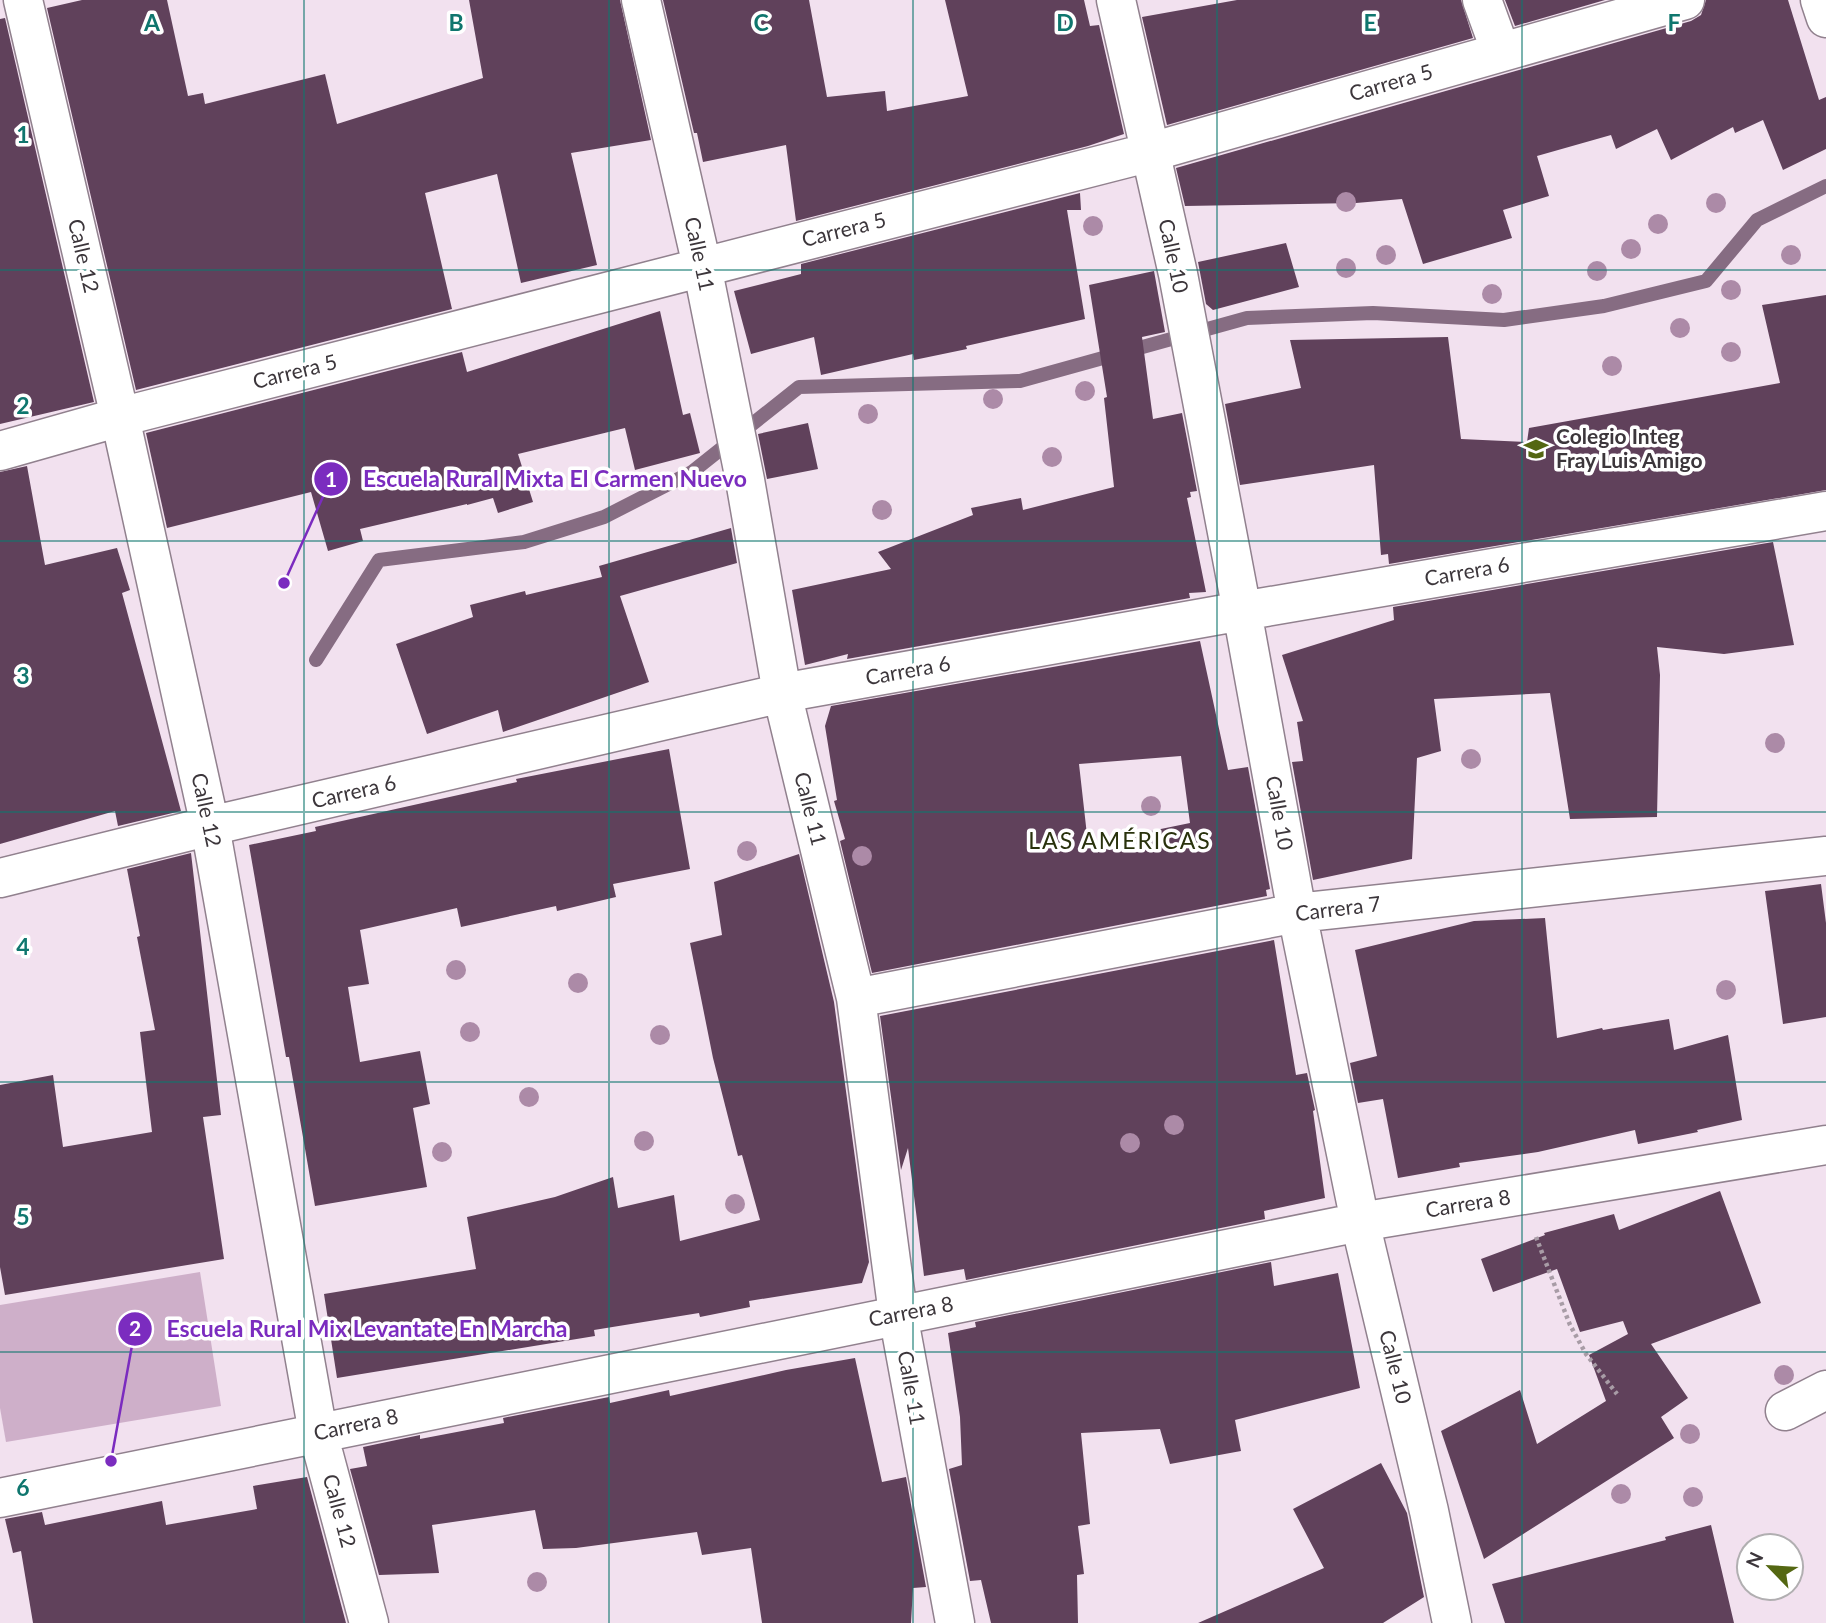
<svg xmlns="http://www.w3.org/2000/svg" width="1826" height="1623" font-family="Lato,sans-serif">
  <rect width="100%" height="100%" fill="#f2e1ef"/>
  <path fill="#ceafc9" d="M200,1272L221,1406L6,1442L0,1408V1305Z"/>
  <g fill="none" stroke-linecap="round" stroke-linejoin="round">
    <path stroke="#866c82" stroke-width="14" d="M316,660L379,560L524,542L604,517L692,472L799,387L1020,381L1247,318L1373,313L1504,320L1604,306L1706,281L1757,220L1826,186"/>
  </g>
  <path fill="#60415b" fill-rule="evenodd" d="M82,0H167L188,96L203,93L205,104L325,74L337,124L483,78L469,0H620L651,140L571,153L597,265L521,283L497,174L425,193L452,309L136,390L47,8Z
    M663,0H809L827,97L885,91L887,111L968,96L945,0H1084L1090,26L1099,25L1124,134L1088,146L796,221L786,145L703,162L697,133H694Z
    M1237,0H1461L1473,38L1167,125L1142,17Z
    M1505,0H1605L1515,26Z
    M1706,0H1788L1819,100L1826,97V149L1783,170L1763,120L1735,133L1733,127L1671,160L1657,129L1616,149L1611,135L1537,156L1549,196L1503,210L1512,238L1423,264L1402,199L1356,203L1185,206L1176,168L1691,21L1701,15Z
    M5,18L94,402L0,424V19Z
    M1080,193L1081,210H1067L1085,319L966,346L967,349L914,360L913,354L821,375L814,337L751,354L734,291L801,274V264Z
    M1286,243L1299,287L1213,310L1206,304L1198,262Z
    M1154,271L1165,332L1142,337L1153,419L1182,413L1197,491L1190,492L1191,497L1187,498L1206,592L1189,593L1190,598L847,659L848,654L805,665L792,590L891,569L878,552L973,515L971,508L1021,498L1023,510L1114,487L1104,398L1107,397L1089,285Z
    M1826,295V490L1389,564L1388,554L1381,555L1374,465L1240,485L1225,404L1301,388L1290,340L1448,337L1461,439L1527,442L1529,428L1780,383L1762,305Z
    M660,311L683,415L690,413L700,453L635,470L625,428L518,454L533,502L498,513L493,498L467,505V504L360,529L363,541L328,551L311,492L167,528L146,433L462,352L467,372Z
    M808,423L818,469L767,479L758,434Z
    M27,466L45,565L117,548L130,590L122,593L181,811L118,826L115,811L0,844V472Z
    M731,528L737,563L620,596L649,682L503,732L498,710L427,734L396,644L473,617L470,605L525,591L526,595L602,577L599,566Z
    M1773,542L1794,645L1724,654L1657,647L1660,675L1657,817L1570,819L1550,693L1434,699L1441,751L1417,758L1412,859L1313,880L1292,762L1303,761L1297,722L1303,721L1282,655L1394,620L1393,607Z
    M1200,641L1228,770L1248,767L1270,889L1266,890L1267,896L872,973L840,841L845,839L834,801L837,800L825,726L831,706ZM1181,756L1190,823L1088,844L1079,764Z
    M669,749L690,869L613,884L616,897L557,911L556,906L461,927L457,908L360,930L369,984L348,987L360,1062L420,1051L430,1104L413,1108L427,1187L315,1206L289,1057H286L249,845L316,831L315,827L517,782L516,779Z
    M191,853L221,1115L203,1117L224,1259L5,1295L0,1267V1085L53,1075L63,1147L152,1132L140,1032L155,1030L137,937L140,936L127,869Z
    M799,854L834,1002L869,1262L862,1283L749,1301L750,1307L700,1317L699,1313L594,1330L595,1336L337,1378L324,1294L476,1269L467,1217L555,1197L613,1177L618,1208L674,1195L680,1241L760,1220L742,1155L738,1156L713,1058L690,943L722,935L714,882Z
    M1821,884L1826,923V1017L1783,1024L1765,891Z
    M1545,918L1557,1038L1602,1028L1603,1030L1669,1019L1674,1050L1728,1035L1742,1120L1697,1130L1698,1132L1638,1144L1635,1130L1538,1152L1459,1163L1460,1167L1398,1178L1383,1099L1358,1103L1350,1063L1377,1056L1355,950L1474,921Z
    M1274,940L1296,1075L1307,1073L1315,1110L1313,1111L1325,1198L1264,1211L1265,1219L966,1280L964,1269L924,1276L908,1148L901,1170L880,1016Z
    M1720,1191L1761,1303L1651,1344L1688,1398L1661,1417L1674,1438L1484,1559L1441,1431L1520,1390L1537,1444L1606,1401L1589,1355L1628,1334L1623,1321L1580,1332L1557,1269L1493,1292L1481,1259L1545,1235L1544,1233L1614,1214L1619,1230Z
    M1271,1262L1274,1286L1338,1273L1360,1388L1235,1420L1241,1451L1170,1464L1160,1429L1081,1433L1090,1524L1078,1526L1084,1574L1077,1575L1078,1623H991L981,1580L970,1581L949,1469L962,1465L960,1417L948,1333L976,1327L975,1322Z
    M855,1358L882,1482L906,1477L926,1587L913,1588L911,1623H762L751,1548L702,1555L697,1532L576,1548L543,1549L535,1510L432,1525L439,1573L379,1575L350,1469L367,1466L363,1447L420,1435V1439L504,1423L503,1418L609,1397L610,1403L669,1390L670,1396L786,1370Z
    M1381,1463L1407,1513L1424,1597L1383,1623H1198L1324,1568L1293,1509Z
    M307,1477L346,1623H33L21,1551L13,1553L5,1519L42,1512L45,1525L162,1501L166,1525L257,1509L253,1486Z
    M1711,1525L1734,1623H1505L1492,1584L1666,1540L1665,1537Z"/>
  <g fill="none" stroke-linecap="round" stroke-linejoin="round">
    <g stroke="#91818e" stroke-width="41">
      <path id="minor" d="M23,0L120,417L210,826L318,1433L369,1623
        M641,0L702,266L745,480L782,693L856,998L898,1314L955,1623
        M1116,0L1178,274L1242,611L1297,913L1360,1222L1429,1511L1452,1623
        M1482,0L1501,52
        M1820,0L1826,18
        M0,451L120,417L1151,152L1685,0
        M0,878L210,826L782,693L1242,611L1826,511
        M856,998L1297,913L1826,856
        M1785,1411L1826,1390
        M0,1498L1360,1222L1826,1145"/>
    </g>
    <path stroke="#a89ca6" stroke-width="4.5" stroke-dasharray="3.5 3.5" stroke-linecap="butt" d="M1536,1237L1570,1325L1586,1354L1617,1394"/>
    <use href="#minor" stroke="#fff" stroke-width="38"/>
  </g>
  <g fill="#ac8aa7">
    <circle cx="1346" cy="202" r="10"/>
    <circle cx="1716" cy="203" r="10"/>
    <circle cx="1658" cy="224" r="10"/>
    <circle cx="1093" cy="226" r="10"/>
    <circle cx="1631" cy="249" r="10"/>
    <circle cx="1386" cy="255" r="10"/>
    <circle cx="1791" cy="255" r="10"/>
    <circle cx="1346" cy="268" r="10"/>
    <circle cx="1597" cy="271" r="10"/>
    <circle cx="1731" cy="290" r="10"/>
    <circle cx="1492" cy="294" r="10"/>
    <circle cx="1680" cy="328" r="10"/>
    <circle cx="1731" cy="352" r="10"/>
    <circle cx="1612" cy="366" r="10"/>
    <circle cx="1085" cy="391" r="10"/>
    <circle cx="993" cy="399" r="10"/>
    <circle cx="868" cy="414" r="10"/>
    <circle cx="1052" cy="457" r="10"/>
    <circle cx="882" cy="510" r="10"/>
    <circle cx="1775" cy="743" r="10"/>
    <circle cx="1471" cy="759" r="10"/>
    <circle cx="1151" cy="806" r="10"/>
    <circle cx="747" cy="851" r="10"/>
    <circle cx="862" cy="856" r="10"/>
    <circle cx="456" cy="970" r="10"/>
    <circle cx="578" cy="983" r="10"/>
    <circle cx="1726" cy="990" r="10"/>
    <circle cx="470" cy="1032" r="10"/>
    <circle cx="660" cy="1035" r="10"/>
    <circle cx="529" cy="1097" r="10"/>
    <circle cx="1174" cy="1125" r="10"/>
    <circle cx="644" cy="1141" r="10"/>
    <circle cx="1130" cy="1143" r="10"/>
    <circle cx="442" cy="1152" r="10"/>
    <circle cx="735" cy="1204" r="10"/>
    <circle cx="1784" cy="1375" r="10"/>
    <circle cx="1690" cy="1434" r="10"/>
    <circle cx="1621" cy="1494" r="10"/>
    <circle cx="1693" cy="1497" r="10"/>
    <circle cx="537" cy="1582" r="10"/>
  </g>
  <path fill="none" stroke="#0f766e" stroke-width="2" stroke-opacity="0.55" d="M304,0V1623M609,0V1623M913,0V1623M1217,0V1623M1522,0V1623M0,270H1826M0,541H1826M0,812H1826M0,1082H1826M0,1352H1826"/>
  <defs>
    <g id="school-bare" transform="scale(1.89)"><path d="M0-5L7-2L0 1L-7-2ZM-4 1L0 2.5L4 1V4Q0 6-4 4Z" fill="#546712" stroke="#fff" stroke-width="2.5" paint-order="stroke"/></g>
  </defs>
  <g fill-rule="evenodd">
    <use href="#school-bare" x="1536" y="449"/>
  </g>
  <g text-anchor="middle" stroke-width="7" stroke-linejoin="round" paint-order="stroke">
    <g font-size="21" fill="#3c363b" stroke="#fff">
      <text transform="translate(1391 83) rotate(-16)" y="7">Carrera 5</text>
      <text transform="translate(844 230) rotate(-14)" y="7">Carrera 5</text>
      <text transform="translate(699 254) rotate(78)" y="7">Calle 11</text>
      <text transform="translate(83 256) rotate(77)" y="7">Calle 12</text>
      <text transform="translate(1173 256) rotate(78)" y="7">Calle 10</text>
      <text transform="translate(295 372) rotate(-14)" y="7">Carrera 5</text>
      <text transform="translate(1467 572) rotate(-10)" y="7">Carrera 6</text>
      <text transform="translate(908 671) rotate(-10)" y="7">Carrera 6</text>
      <text transform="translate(354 792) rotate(-13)" y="7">Carrera 6</text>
      <text transform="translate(810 809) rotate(76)" y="7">Calle 11</text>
      <text transform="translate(206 810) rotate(78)" y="7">Calle 12</text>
      <text transform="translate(1279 813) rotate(80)" y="7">Calle 10</text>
      <text transform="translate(1338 909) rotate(-7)" y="7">Carrera 7</text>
      <text transform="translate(1468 1204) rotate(-9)" y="7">Carrera 8</text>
      <text transform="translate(911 1312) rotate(-11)" y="7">Carrera 8</text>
      <text transform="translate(1395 1367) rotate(76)" y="7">Calle 10</text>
      <text transform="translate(911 1388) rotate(80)" y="7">Calle 11</text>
      <text transform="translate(356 1425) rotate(-12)" y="7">Carrera 8</text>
      <text transform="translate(339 1511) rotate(75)" y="7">Calle 12</text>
    </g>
    <g font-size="21" font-weight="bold" fill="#3c363b" stroke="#fff" text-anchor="start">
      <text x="1556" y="444">Colegio Integ<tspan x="1556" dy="24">Fray Luis Amigo</tspan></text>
    </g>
    <g font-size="23" letter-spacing="2" fill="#29320c" stroke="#fff">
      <text x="1120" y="849">LAS AMÉRICAS</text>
    </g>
  </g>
  <g font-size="23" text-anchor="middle" font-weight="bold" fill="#0f766e" stroke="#fff" stroke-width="7" stroke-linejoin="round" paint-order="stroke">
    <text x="152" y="31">A</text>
    <text x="456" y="31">B</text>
    <text x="761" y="31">C</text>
    <text x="1065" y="31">D</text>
    <text x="1370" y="31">E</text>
    <text x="1674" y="31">F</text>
    <text x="23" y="143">1</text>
    <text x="23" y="414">2</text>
    <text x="23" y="684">3</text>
    <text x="23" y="955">4</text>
    <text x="23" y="1225">5</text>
    <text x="23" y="1496">6</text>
  </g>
  <path fill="none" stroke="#7b2cbf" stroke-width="2.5" d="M284 583L331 479M111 1461L135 1329"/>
  <g fill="#7b2cbf" stroke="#fff" stroke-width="2.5">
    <circle cx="284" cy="583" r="7"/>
    <circle cx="111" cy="1461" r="7"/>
    <circle cx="331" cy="479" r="18"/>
    <circle cx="135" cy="1329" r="18"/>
  </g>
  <g font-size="21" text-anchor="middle" font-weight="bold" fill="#fff">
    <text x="331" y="487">1</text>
    <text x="135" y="1336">2</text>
  </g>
  <g font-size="23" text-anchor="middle" font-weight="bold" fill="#7b2cbf" stroke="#fff" stroke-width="7" stroke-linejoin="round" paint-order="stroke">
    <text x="555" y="487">Escuela Rural Mixta El Carmen Nuevo</text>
    <text x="367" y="1337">Escuela Rural Mix Levantate En Marcha</text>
  </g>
  <g transform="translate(1770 1567) rotate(295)"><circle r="33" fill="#ffffff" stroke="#b1afb1" stroke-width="2"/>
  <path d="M0-5L12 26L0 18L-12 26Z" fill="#546712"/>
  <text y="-10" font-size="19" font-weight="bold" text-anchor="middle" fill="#3c363b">N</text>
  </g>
</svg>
